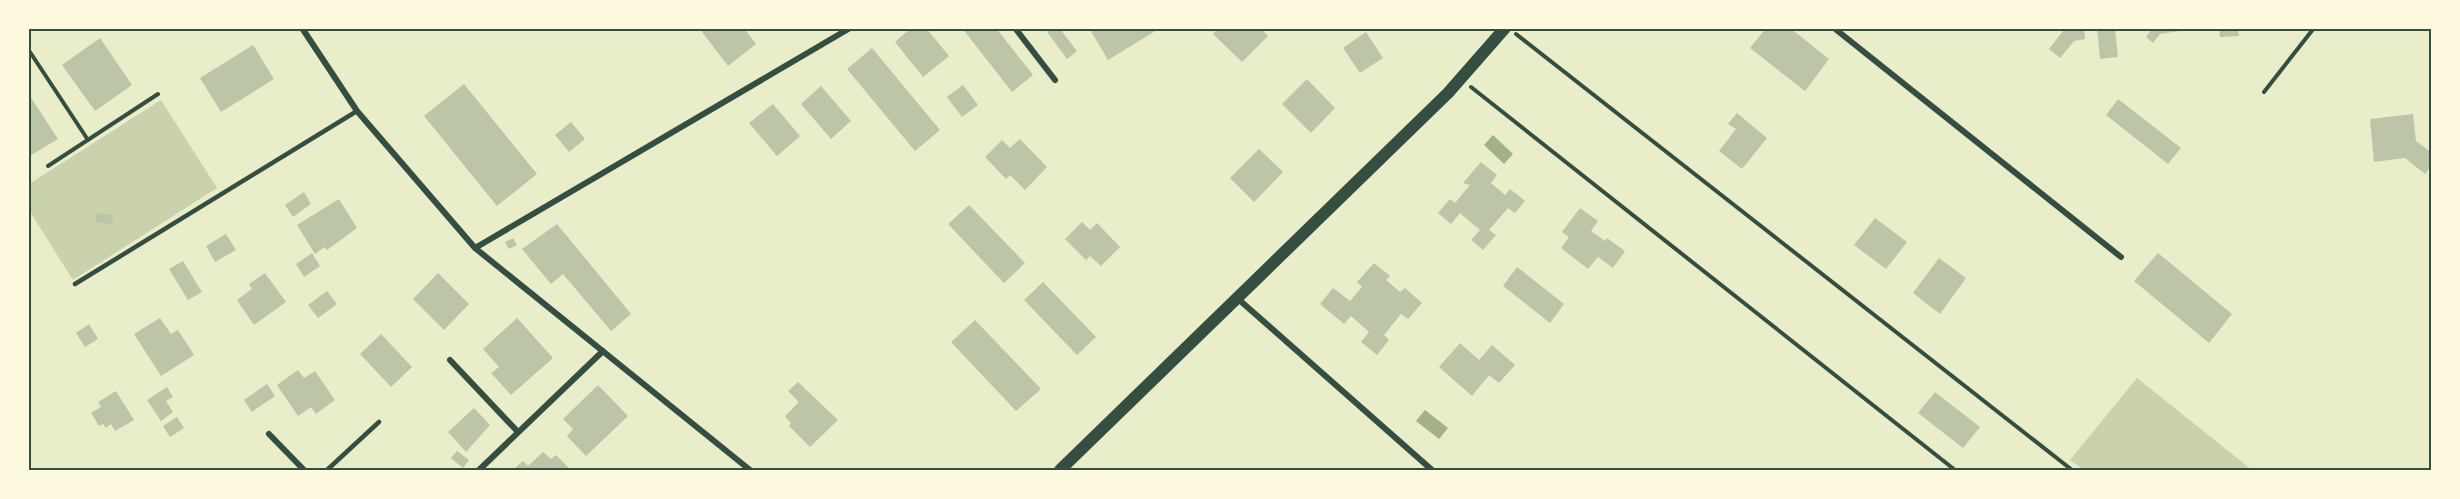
<svg xmlns="http://www.w3.org/2000/svg" width="2460" height="499" font-family="Rubik,sans-serif">
  <rect width="100%" height="100%" fill="#e9edc9"/>
  <path fill="#cad2ad" d="M161,100L217,188L73,280L29,210V184Z
    M2137,378L2252,470H2084L2070,460Z"/>
  <path fill="#a3b18a" d="M1493,135L1513,154L1504,164L1484,145Z
    M1425,410L1448,428L1439,439L1416,421Z"/>
  <path fill="#bcc5a7" d="M699,28H744L756,44L728,66Z
    M911,28H926L949,56L923,77L895,42Z
    M962,28H996L1033,75L1012,92Z
    M1052,28H1059L1077,51L1067,59L1047,32Z
    M1089,28H1156L1157,30L1108,60Z
    M1219,28H1260L1268,36L1242,62L1213,34Z
    M1766,28H1790L1829,59L1805,91L1750,48Z
    M2063,28H2084L2085,39L2074,41L2060,58L2049,49L2063,31Z
    M2097,28H2115L2118,57L2100,59Z
    M2149,28H2185V30L2160,34L2153,43L2146,37L2151,30Z
    M2219,28H2238L2239,36L2220,37Z
    M1366,32L1383,58L1360,73L1343,48Z
    M100,38L132,85L95,111L62,65Z
    M253,45L274,79L221,112L200,78Z
    M872,48L940,130L915,151L847,69Z
    M1307,79L1335,108L1311,133L1282,104Z
    M464,84L537,174L497,206L424,116Z
    M963,85L978,105L962,117L947,97Z
    M821,86L851,121L831,139L801,104Z
    M28,93L58,139L28,157Z
    M2118,99L2181,148L2168,164L2106,115Z
    M773,104L800,136L777,156L749,123Z
    M1737,113L1767,138L1742,169L1719,151L1736,129L1728,124Z
    M2413,114L2416,141L2432,153V165L2425,174L2405,158L2374,162L2370,119Z
    M571,122L585,139L569,152L555,135Z
    M1020,139L1047,167L1025,190L1010,175L1006,179L985,157L1002,140L1010,148Z
    M1259,149L1283,172L1254,202L1230,178Z
    M1481,162L1497,175L1491,183L1505,195L1510,189L1525,201L1515,213L1508,208L1489,230L1496,235L1483,250L1471,240L1480,230L1460,213L1451,224L1438,213L1450,199L1455,203L1470,185L1463,183Z
    M304,192L311,204L293,217L285,205Z
    M339,199L357,228L327,250L325,247L315,254L297,225Z
    M969,205L1025,263L1004,283L948,224Z
    M1580,208L1598,221L1591,231L1605,241L1607,238L1625,251L1613,268L1598,257L1588,269L1561,248L1569,237L1562,232Z
    M97,213L114,215L112,224L95,222Z
    M1875,218L1907,242L1886,269L1854,245Z
    M1082,222L1090,230L1097,223L1120,247L1101,266L1090,256L1086,260L1065,239Z
    M557,224L631,314L611,331L563,274L551,284L522,249Z
    M226,234L236,250L215,262L206,246Z
    M513,238L517,245L509,249L505,242Z
    M312,253L320,266L304,277L296,264Z
    M2158,253L2232,314L2209,343L2134,281Z
    M1939,258L1966,278L1940,314L1913,293Z
    M183,261L202,292L188,300L169,269Z
    M1374,263L1390,276L1386,280L1400,292L1405,288L1422,303L1408,319L1401,314L1384,335L1389,340L1377,355L1361,342L1369,332L1351,316L1344,324L1320,304L1333,288L1350,301L1362,287L1357,282Z
    M1517,267L1564,304L1550,323L1503,286Z
    M265,273L286,302L254,325L237,300L252,289L249,284Z
    M438,273L469,304L444,330L413,299Z
    M1043,282L1096,337L1077,355L1024,300Z
    M327,291L337,304L318,318L308,305Z
    M160,318L171,334L178,330L194,355L161,376L134,334Z
    M517,318L553,358L511,395L491,373L499,367L483,349Z
    M975,320L1041,389L1016,411L951,342Z
    M89,324L98,339L85,347L76,333Z
    M381,334L412,367L391,387L360,354Z
    M1460,343L1479,360L1492,345L1515,365L1499,383L1489,375L1472,396L1439,367Z
    M298,370L304,378L315,371L335,400L316,414L311,407L298,416L277,385Z
    M798,382L838,420L810,447L789,426L791,423L785,416L799,402L788,391Z
    M267,384L275,396L252,412L244,400Z
    M598,385L628,416L586,456L567,436L573,429L563,419Z
    M167,387L173,397L166,401L173,412L161,421L147,400Z
    M116,391L134,420L115,431L111,424L106,428L103,424L99,426L91,413L101,407L98,402Z
    M1935,392L1980,427L1963,448L1918,413Z
    M474,408L490,425L466,452L448,432Z
    M177,417L184,428L170,437L163,426Z
    M457,451L469,460L463,468L451,458Z
    M543,452L551,459L556,455L571,470H513L523,461L528,466Z"/>
  <g fill="none" stroke-linecap="round" stroke-linejoin="round">
    <path stroke="#344e41" stroke-width="4" d="M1516,34L2072,470
      M28,49L88,140
      M1471,87L1955,470
      M2264,92L2314,28
      M48,166L158,94"/>
    <path stroke="#344e41" stroke-width="4.5" d="M75,284L357,111
      M327,470L379,422"/>
    <path stroke="#344e41" stroke-width="6" d="M302,28L357,111L475,248L750,470
      M1015,28L1055,80
      M1834,28L2121,257
      M475,248L850,28
      M1237,298L1432,470
      M450,360L518,432
      M269,434L304,470
      M479,470L603,351"/>
    <path stroke="#344e41" stroke-width="12" d="M1060,470L1448,93L1505,28"/>
  </g>
  <rect width="2460" height="499" fill="none" stroke="#fefae0" stroke-width="60"/>
  <rect x="30" y="30" width="2400" height="439" fill="none" stroke="#344e41" stroke-width="2"/>
</svg>
